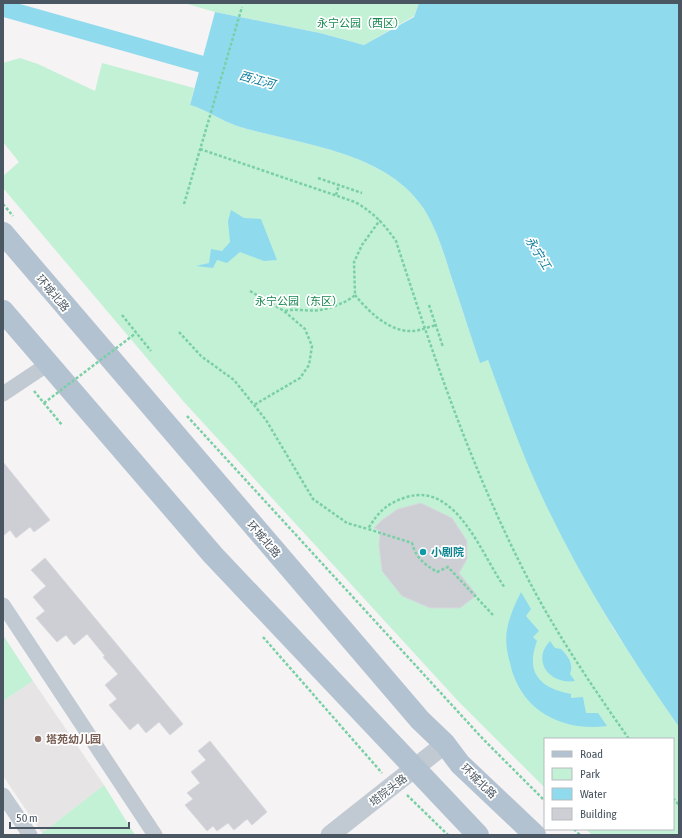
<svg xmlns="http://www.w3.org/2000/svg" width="682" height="838" font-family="'Asap Condensed','Noto Sans SC',sans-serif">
  <rect width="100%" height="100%" fill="#f5f3f3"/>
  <path fill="#e6e4e5" d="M33,681L104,785L42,833L3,776V701Z"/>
  <path fill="#c3f1d5" d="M184,3H419L414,16L364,45L320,33L215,12Z
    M20,58L38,64L95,91L102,63L194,88L190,105C207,110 221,120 237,126C299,145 385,150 424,209C437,229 444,253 451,276C461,305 470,334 480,362L488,360L534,478L569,550L613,628L679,727V835H592L586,829H673V739H545V788L458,701L184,402L3,188V176L19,162L3,142V63Z
    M3,635L33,681L3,701Z
    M104,785L135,835H43L42,833Z"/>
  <path fill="#90daee" d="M419,3H679V727C624,648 573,567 534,479C517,440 503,400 488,360L480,363C470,334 461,305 451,276C444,253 437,230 424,209C385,150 299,145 237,126C220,120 207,110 190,105L215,12L320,33L364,45L414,17Z
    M231,210L244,218L261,219L277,260L264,261L240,252L227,263L217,260L213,268L196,266L209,263L211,249L222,251L230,242L228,221Z
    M521,592L531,609L526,616L539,631L533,637L537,641C525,673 540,688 571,694V698L583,697L586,713H598L607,726C561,732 520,710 510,663C507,652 505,641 507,630C509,617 515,604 521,592Z
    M550,641L555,648L561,649C568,656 574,664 570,674L575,681C550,685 531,661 550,641Z"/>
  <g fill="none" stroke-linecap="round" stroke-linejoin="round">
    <path stroke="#90daee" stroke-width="17" d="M3,8L222,70"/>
  </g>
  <path fill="#cdcfd5" stroke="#d7d9de" d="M3,462L50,520L34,532L30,527L16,538L10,530L3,536Z
    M421,503L452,518L467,541V559L459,573L477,595L460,608H430L402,596L382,571L379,545L380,531L374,528L382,520L398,509Z
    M45,558L183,724L170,735L159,722L146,733L138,723L130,730L109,705L117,699L105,685L118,674L103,657L105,656L87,634L74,645L66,635L57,642L36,618L45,611L33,597L46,586L31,570Z
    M210,741L267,812L252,825L247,819L234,830L228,823L217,831L213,826L207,831L185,805L193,799L187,793L200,783L191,772L206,760L198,751Z"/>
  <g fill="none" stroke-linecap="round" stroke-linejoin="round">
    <path stroke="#7ad0a6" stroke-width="2.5" stroke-dasharray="3 2" stroke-linecap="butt" d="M200,149L355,202C373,212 385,225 396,241C433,355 471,468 526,575C555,632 592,686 629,739
      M318,178L362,193
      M336,195L339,185
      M3,204L13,216
      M184,204L242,7
      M250,291L284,311L305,329L312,346L309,365L300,378L254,405
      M355,295C368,311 389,332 412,331C419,331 428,327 436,325
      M429,305L443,347
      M285,311C297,308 308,312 320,310C331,308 346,303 355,295L354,262L362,245L380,220
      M122,315L151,351
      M179,332L201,356L234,380L266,420L313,499L347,523L368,529
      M34,391L62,425
      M187,416L483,739L545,801
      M493,615L448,567L437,572C424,564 416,558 412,543L368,529C378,512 387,503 407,497C457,482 482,556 505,588
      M263,637L382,773
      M407,795L448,835
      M673,798L679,805
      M574,829L580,835"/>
    <path stroke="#c1cad2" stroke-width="15" d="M3,394L48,364
      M3,605L155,835
      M3,795L30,835"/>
    <path stroke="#c1cad2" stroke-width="19" d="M330,835L445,744"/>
    <path stroke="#b3c2d1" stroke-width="22" d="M3,233L420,720L445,744L460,764L535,835
      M3,311L213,555L478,835"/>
    <path stroke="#7ad0a6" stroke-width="2.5" stroke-dasharray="3 2" stroke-linecap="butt" d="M44,403L136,333"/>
  </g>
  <circle fill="#0f9aa8" stroke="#fff" stroke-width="1.5" cx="423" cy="552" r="4"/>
  <circle fill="#8d6e63" stroke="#fff" stroke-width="1.5" cx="38" cy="739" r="4"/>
  <g text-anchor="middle" stroke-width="3.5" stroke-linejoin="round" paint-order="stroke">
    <g font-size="11" fill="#17864f" stroke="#fff">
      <text x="361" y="27">永宁公园（西区）</text>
      <text x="299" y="305">永宁公园（东区）</text>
    </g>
    <g font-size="11" fill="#4a5661" stroke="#fff">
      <text transform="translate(53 293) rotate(50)" y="4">环城北路</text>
      <text transform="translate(264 539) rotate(49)" y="4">环城北路</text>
      <text transform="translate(479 781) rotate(44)" y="4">环城北路</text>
      <text transform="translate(388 790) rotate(-38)" y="4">塔院头路</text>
    </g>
    <g font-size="11" font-weight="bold" fill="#0d838f" stroke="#fff" text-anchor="start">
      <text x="431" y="556">小剧院</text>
    </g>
    <g font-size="11" font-weight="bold" fill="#785e54" stroke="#fff" text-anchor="start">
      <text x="46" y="743">塔苑幼儿园</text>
    </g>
    <g font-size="12" font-style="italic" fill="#0c7c9b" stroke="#fff">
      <text transform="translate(257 80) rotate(16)" y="4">西江河</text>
      <text transform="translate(538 253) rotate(58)" y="4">永宁江</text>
    </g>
  </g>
  <rect width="682" height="838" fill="none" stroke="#4a5661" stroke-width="8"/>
  <rect x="544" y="738" width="130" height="92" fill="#ffffff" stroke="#b7bbc0"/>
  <rect x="552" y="751" width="20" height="6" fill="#b3c2d1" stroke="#b7bbc0"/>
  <text x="580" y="758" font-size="12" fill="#4a5661">Road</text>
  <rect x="552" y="768" width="20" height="12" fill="#c3f1d5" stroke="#b7bbc0"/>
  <text x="580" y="778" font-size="12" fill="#4a5661">Park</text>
  <rect x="552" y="788" width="20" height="12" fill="#90daee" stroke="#b7bbc0"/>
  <text x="580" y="798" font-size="12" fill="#4a5661">Water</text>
  <rect x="552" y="808" width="20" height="12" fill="#cdcfd5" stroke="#b7bbc0"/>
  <text x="580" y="818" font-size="12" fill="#4a5661">Building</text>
  <path d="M10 822v6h119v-6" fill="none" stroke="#4a5661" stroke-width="2"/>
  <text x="16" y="822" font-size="12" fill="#4a5661" stroke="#ffffff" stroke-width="3" paint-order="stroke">50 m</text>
</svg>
